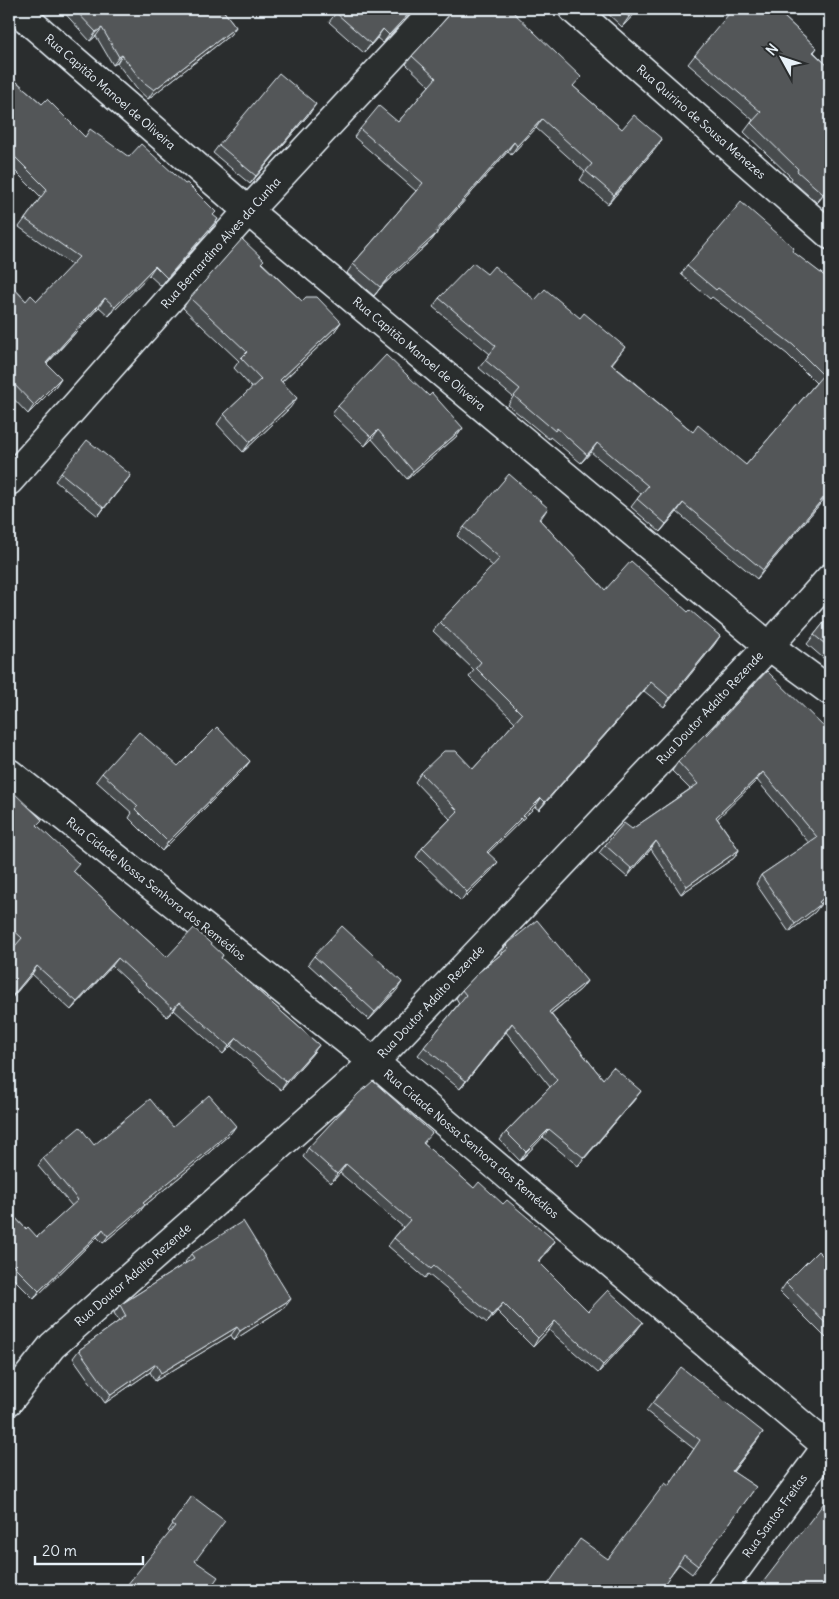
<svg xmlns="http://www.w3.org/2000/svg" width="839" height="1599" font-family="Delius,sans-serif">
  <rect width="100%" height="100%" fill="#2a2d2e"/>
  <filter id="ink" filterUnits="userSpaceOnUse"><feTurbulence type="fractalNoise" baseFrequency=".02" numOctaves="2"/><feDisplacementMap in="SourceGraphic" scale="10" xChannelSelector="R" yChannelSelector="G"/><feConvolveMatrix kernelMatrix="1 2 1 2 8 2 1 2 1" color-interpolation-filters="sRGB"/></filter>
  <g filter="url(#ink)">
    <g fill="none" stroke-linecap="round" stroke-linejoin="round">
      <g stroke="#e8f1f8" stroke-width="31">
        <path id="minor" d="M15,9L248,211L769,646L830,691
          M573,9L830,235
          M9,481L248,211L436,9
          M9,773L374,1062L830,1449
          M9,1401L52,1346L374,1062L769,646L830,578
          M721,1590L830,1442"/>
      </g>
      <use href="#minor" stroke="#2a2d2e" stroke-width="28"/>
    </g>
    <path fill="#474b4d" stroke="#e8f1f8" d="M61,9H222L236,27L230,35L148,99L136,88L117,63L113,65L96,36L90,41Z
      M339,9H415L383,43L377,38L364,53L329,22Z
      M451,9H511L510,10L574,87L622,129L662,139L656,148L608,204L580,180L585,172L536,128L511,155L508,151L437,232V233L431,241L382,286L374,296L347,273L353,264L416,191L354,137L360,129L398,122L429,86L406,64L412,56L450,14Z
      M603,9H639L622,27Z
      M784,17L817,48L814,52L830,68V194L827,191L817,203L791,180L792,178L744,132L753,120L688,64L695,55Z
      M9,75L42,104L85,137L129,157L213,215L212,228L161,286L149,275L109,316L99,307L47,364L61,378L55,387L28,414L9,394V283L26,301H37L72,265L19,227L41,197L9,165Z
      M310,113L250,184L213,153L219,145Z
      M792,252L830,280V492L757,579L677,512L660,532L631,507L641,494L591,452L581,463L550,437L549,439L508,405L513,397L479,368L490,354L433,307L439,298L487,274L535,300L580,318L625,347L612,364L693,432L746,465L816,383L787,354L712,297L710,299L681,274L687,266Z
      M262,263L302,301L341,322L334,332L282,382L290,408L243,452L217,424L224,414L252,388L234,368L239,361L183,308L190,298Z
      M338,406L463,428L457,436L407,479L372,439L365,446L332,414Z
      M61,473L131,475L98,516L55,481Z
      M548,508L540,520L605,590L688,612L720,636L714,645L664,707L644,691L539,810L535,807L488,853L491,871L461,901L416,857L422,848L450,819L415,782L421,773L473,769L515,722L469,677L474,670L433,631L440,622L493,566L457,536L464,527Z
      M830,615V664L807,644L814,635Z
      M830,733V894L820,903L815,912L789,932L756,884L761,875L809,843L757,780L717,818L739,850L734,858L681,894L651,849L627,877L599,853L605,845L632,829L690,789L672,771L678,762L707,735Z
      M250,761L244,769L162,851L129,818L132,813L96,781L102,773Z
      M9,788L38,826L74,872L167,957L223,955L221,958L319,1045L313,1053L281,1090L231,1046L223,1054L174,1010L167,1017L112,966L71,1010L32,974L9,1001V953L15,945L9,939Z
      M506,945L587,981L581,989L551,1014L603,1079L635,1099L578,1166L543,1137L520,1161L500,1140L506,1132L550,1087L506,1032L460,1089L418,1055L459,1003L456,998L462,990L501,954V953Z
      M314,956L397,990L369,1020L308,964Z
      M173,1127L231,1133L203,1158L144,1206L139,1213L103,1243L97,1237L34,1299L9,1274V1211L26,1229L37,1237L72,1206L38,1166L43,1158L94,1145Z
      M426,1141L424,1144L474,1188L503,1204L555,1241L539,1262L588,1311L637,1330L598,1373L549,1330L533,1347L497,1311L487,1323L428,1274L425,1278L388,1246L394,1238L403,1227L340,1173L331,1183L303,1157L308,1148Z
      M830,1168V1177L827,1173Z
      M830,1252V1333L826,1338L780,1292L786,1283L825,1258Z
      M191,1254L285,1307L234,1340L231,1335L155,1381L150,1372L105,1403L73,1358L79,1350L119,1321L114,1313L120,1305L186,1263L185,1262Z
      M652,1403L763,1432L733,1472L756,1487L692,1574L679,1564L659,1590H544L608,1559L669,1485L694,1449L646,1411Z
      M192,1496L195,1561L209,1590L170,1533L168,1531Z"/>
    <path fill="#3a3d3e" stroke="#e8f1f8" d="M413,9H415L383,43L389,35Z
      M636,9H639L622,27L629,17Z
      M236,27L230,35L148,99L154,90Z
      M102,28L96,36L90,41L96,32Z
      M383,29L377,38L364,53L371,44Z
      M122,55L117,63L113,65L119,57Z
      M316,104L310,113L250,184L256,176Z
      M542,119L536,128L511,155L517,146Z
      M662,139L656,148L608,204L614,195Z
      M514,142L508,151L430,240L437,233L431,241L382,286L374,296L388,278L436,231Z
      M830,185L827,191L817,203L823,194Z
      M218,219L212,228L161,286L167,278Z
      M155,266L149,275L109,316L115,307Z
      M105,298L99,307L40,371L46,363Z
      M341,322L334,332L273,390L280,380Z
      M61,378L55,387L28,414L34,405Z
      M297,398L290,408L243,452L250,442Z
      M463,428L457,436L407,479L413,471Z
      M378,430L372,439L365,446L371,437Z
      M597,443L591,452L581,463L587,455Z
      M131,475L125,483L98,516L104,508Z
      M830,490V492L757,579L763,570Z
      M683,503L677,512L660,532L666,524Z
      M720,636L714,645L664,707L670,698Z
      M651,682L644,691L539,810L545,802Z
      M250,761L244,769L162,851L168,842Z
      M763,772L757,780L711,825L716,817Z
      M541,798L535,807L481,860L487,852Z
      M656,841L651,849L627,877L632,869Z
      M739,850L734,858L681,894L687,886Z
      M498,862L491,871L461,901L467,892Z
      M830,892V894L816,908L821,904L815,912L789,932L795,924Z
      M118,958L112,966L71,1010L77,1002Z
      M37,966L32,974L9,1001V1000Z
      M587,981L581,989L543,1020L549,1012Z
      M402,982L397,990L369,1020L375,1012Z
      M179,1002L174,1010L167,1017L173,1009Z
      M512,1023L506,1032L460,1089L466,1081Z
      M237,1038L231,1046L223,1054L229,1046Z
      M319,1045L313,1053L281,1090L286,1082Z
      M641,1091L635,1099L578,1166L584,1158Z
      M236,1126L231,1133L203,1158L144,1206L139,1213L103,1243L108,1236L143,1203Z
      M549,1129L543,1137L520,1161L526,1152Z
      M346,1164L340,1173L331,1183L337,1174Z
      M103,1229L97,1237L34,1299L39,1291Z
      M555,1241L549,1250L532,1269L538,1261Z
      M291,1299L285,1307L234,1340L240,1331Z
      M503,1303L497,1311L487,1323L492,1315Z
      M555,1321L549,1330L533,1347L538,1338Z
      M643,1322L637,1330L598,1373L603,1365Z
      M237,1327L231,1335L155,1381L161,1373Z
      M156,1364L150,1372L105,1403L111,1395Z
      M763,1432L757,1441L726,1480L732,1471Z"/>
    <path fill="#535759" stroke="#e8f1f8" d="M74,9H222L236,27L154,90L141,80L122,55L119,57L102,28L96,32Z
      M339,9H413L389,35L383,29L371,44L336,13Z
      M455,9H510L581,77L573,86L622,129L634,115L662,139L614,195L586,171L592,164L542,119L517,146L514,142L436,231L437,233L388,278L380,287L353,264L423,183L360,129L379,106L398,122L436,78L412,56Z
      M620,9H636L629,17Z
      M733,9H789L783,16L817,48L813,52L830,68V185L823,194L797,171L798,169L751,123L761,112L695,55Z
      M9,48L13,51L9,55Z
      M279,73L316,104L256,176L219,145Z
      M9,75L42,104L47,99L85,137L90,129L129,157L141,144L185,184L187,183L216,212L213,215L218,219L167,278L155,266L115,307L105,298L46,363L61,378L34,405L9,379V283L26,301L31,295L37,301L79,257L25,219L47,189L9,151Z
      M741,202L794,248L792,251L830,280V490L763,570L683,503L666,524L637,499L648,486L597,443L587,455L557,428L555,431L514,396L520,389L485,360L496,346L439,298L473,263L487,274L494,266L535,300L545,289L580,318L584,313L625,347L611,364L693,432L698,425L746,465L823,375L793,345L718,288L716,290L687,266Z
      M242,239L264,260L261,263L302,301L306,297H317L341,322L280,380L297,398L250,442L224,414L261,379L241,358L247,352L190,298Z
      M386,355L429,396L432,393L463,428L413,471L378,430L371,437L338,406Z
      M87,440L131,475L104,508L61,473Z
      M509,474L548,508L539,519L605,590L631,561L688,612L690,610L720,636L670,698L651,682L545,802L541,798L487,852L498,862L467,892L422,848L458,811L421,773L444,751H456L473,769L522,714L476,668L481,662L440,622L500,558L464,527Z
      M830,615V648L814,635Z
      M767,671L830,733V892L819,902L821,904L795,924L761,875L817,837L763,772L716,817L739,850L687,886L656,841L632,869L605,845L624,823L632,829L698,784L678,762L705,734L707,735Z
      M217,727L250,761L168,842L135,809L138,806L102,773L139,732L178,766Z
      M9,788L42,820L37,825L79,864L73,871L167,957L194,928L223,955L221,958L319,1045L286,1082L237,1038L229,1046L179,1002L173,1009L118,958L77,1002L37,966L9,1000V953L22,938L9,926Z
      M537,920L587,981L549,1012L603,1079L613,1067L641,1091L584,1158L549,1129L526,1152L506,1132L557,1080L512,1023L466,1081L424,1047L466,995L462,990L479,972L509,948L506,945Z
      M342,926L402,982L375,1012L314,956Z
      M373,1081L432,1133L423,1143L474,1188L479,1182L503,1204L507,1200L555,1241L538,1261L588,1311L608,1290L643,1322L603,1365L555,1321L538,1338L503,1303L492,1315L434,1266L431,1269L394,1238L410,1220L346,1164L337,1174L308,1148L358,1094Z
      M209,1095L236,1126L209,1150L143,1203L145,1205L108,1236L103,1229L39,1291L9,1261V1211L26,1229L28,1227L37,1237L78,1200L43,1158L80,1127L94,1145L150,1099L173,1127Z
      M243,1221L291,1299L240,1331L237,1327L161,1373L156,1364L111,1395L79,1350L126,1316L120,1305L194,1258L191,1254Z
      M818,1251L825,1258L830,1252V1328L786,1283Z
      M681,1367L763,1432L732,1471L756,1487L698,1566L684,1555L661,1589L658,1587L656,1590H544L580,1539L608,1559L665,1483L669,1486L700,1440L652,1403Z
      M830,1495V1590H757Z
      M192,1496L225,1521L195,1561L218,1577L209,1590H123L175,1526L172,1524Z"/>
  </g>
  <g text-anchor="middle" stroke-width="5" stroke-linejoin="round" paint-order="stroke">
    <g font-size="12" fill="#e8f1f8" stroke="#2a2d2e">
      <text transform="translate(110 92) rotate(41)" y="4">Rua Capitão Manoel de Oliveira</text>
      <text transform="translate(701 122) rotate(41)" y="4">Rua Quirino de Sousa Menezes</text>
      <text transform="translate(221 243) rotate(-48)" y="4">Rua Bernardino Alves da Cunha</text>
      <text transform="translate(419 354) rotate(40)" y="4">Rua Capitão Manoel de Oliveira</text>
      <text transform="translate(710 708) rotate(-47)" y="4">Rua Doutor Adalto Rezende</text>
      <text transform="translate(156 889) rotate(38)" y="4">Rua Cidade Nossa Senhora dos Remédios</text>
      <text transform="translate(431 1002) rotate(-47)" y="4">Rua Doutor Adalto Rezende</text>
      <text transform="translate(471 1144) rotate(40)" y="4">Rua Cidade Nossa Senhora dos Remédios</text>
      <text transform="translate(133 1275) rotate(-41)" y="4">Rua Doutor Adalto Rezende</text>
      <text transform="translate(775 1516) rotate(-54)" y="4">Rua Santos Freitas</text>
    </g>
  </g>
  <rect width="839" height="1599" fill="none" stroke="#2a2d2e" stroke-width="30"/>
  <rect x="15" y="15" width="809" height="1569" fill="none" stroke="#e8f1f8" stroke-width="2" filter="url(#ink)"/>
  <g transform="translate(782 58) rotate(310)" stroke="#2a2d2e" stroke-width="4" paint-order="stroke">
  <path d="M0-4L9 19L0 12L-9 19Z" fill="#e8f1f8"/>
  <text y="-8" font-size="14" font-weight="bold" text-anchor="middle" fill="#e8f1f8">N</text>
  </g>
  <path d="M35 1556v8h108v-8" fill="none" stroke="#e8f1f8" stroke-width="2.5"/>
  <text x="42" y="1556" font-size="15" fill="#e8f1f8" stroke="#2a2d2e" stroke-width="4" paint-order="stroke">20 m</text>
</svg>
